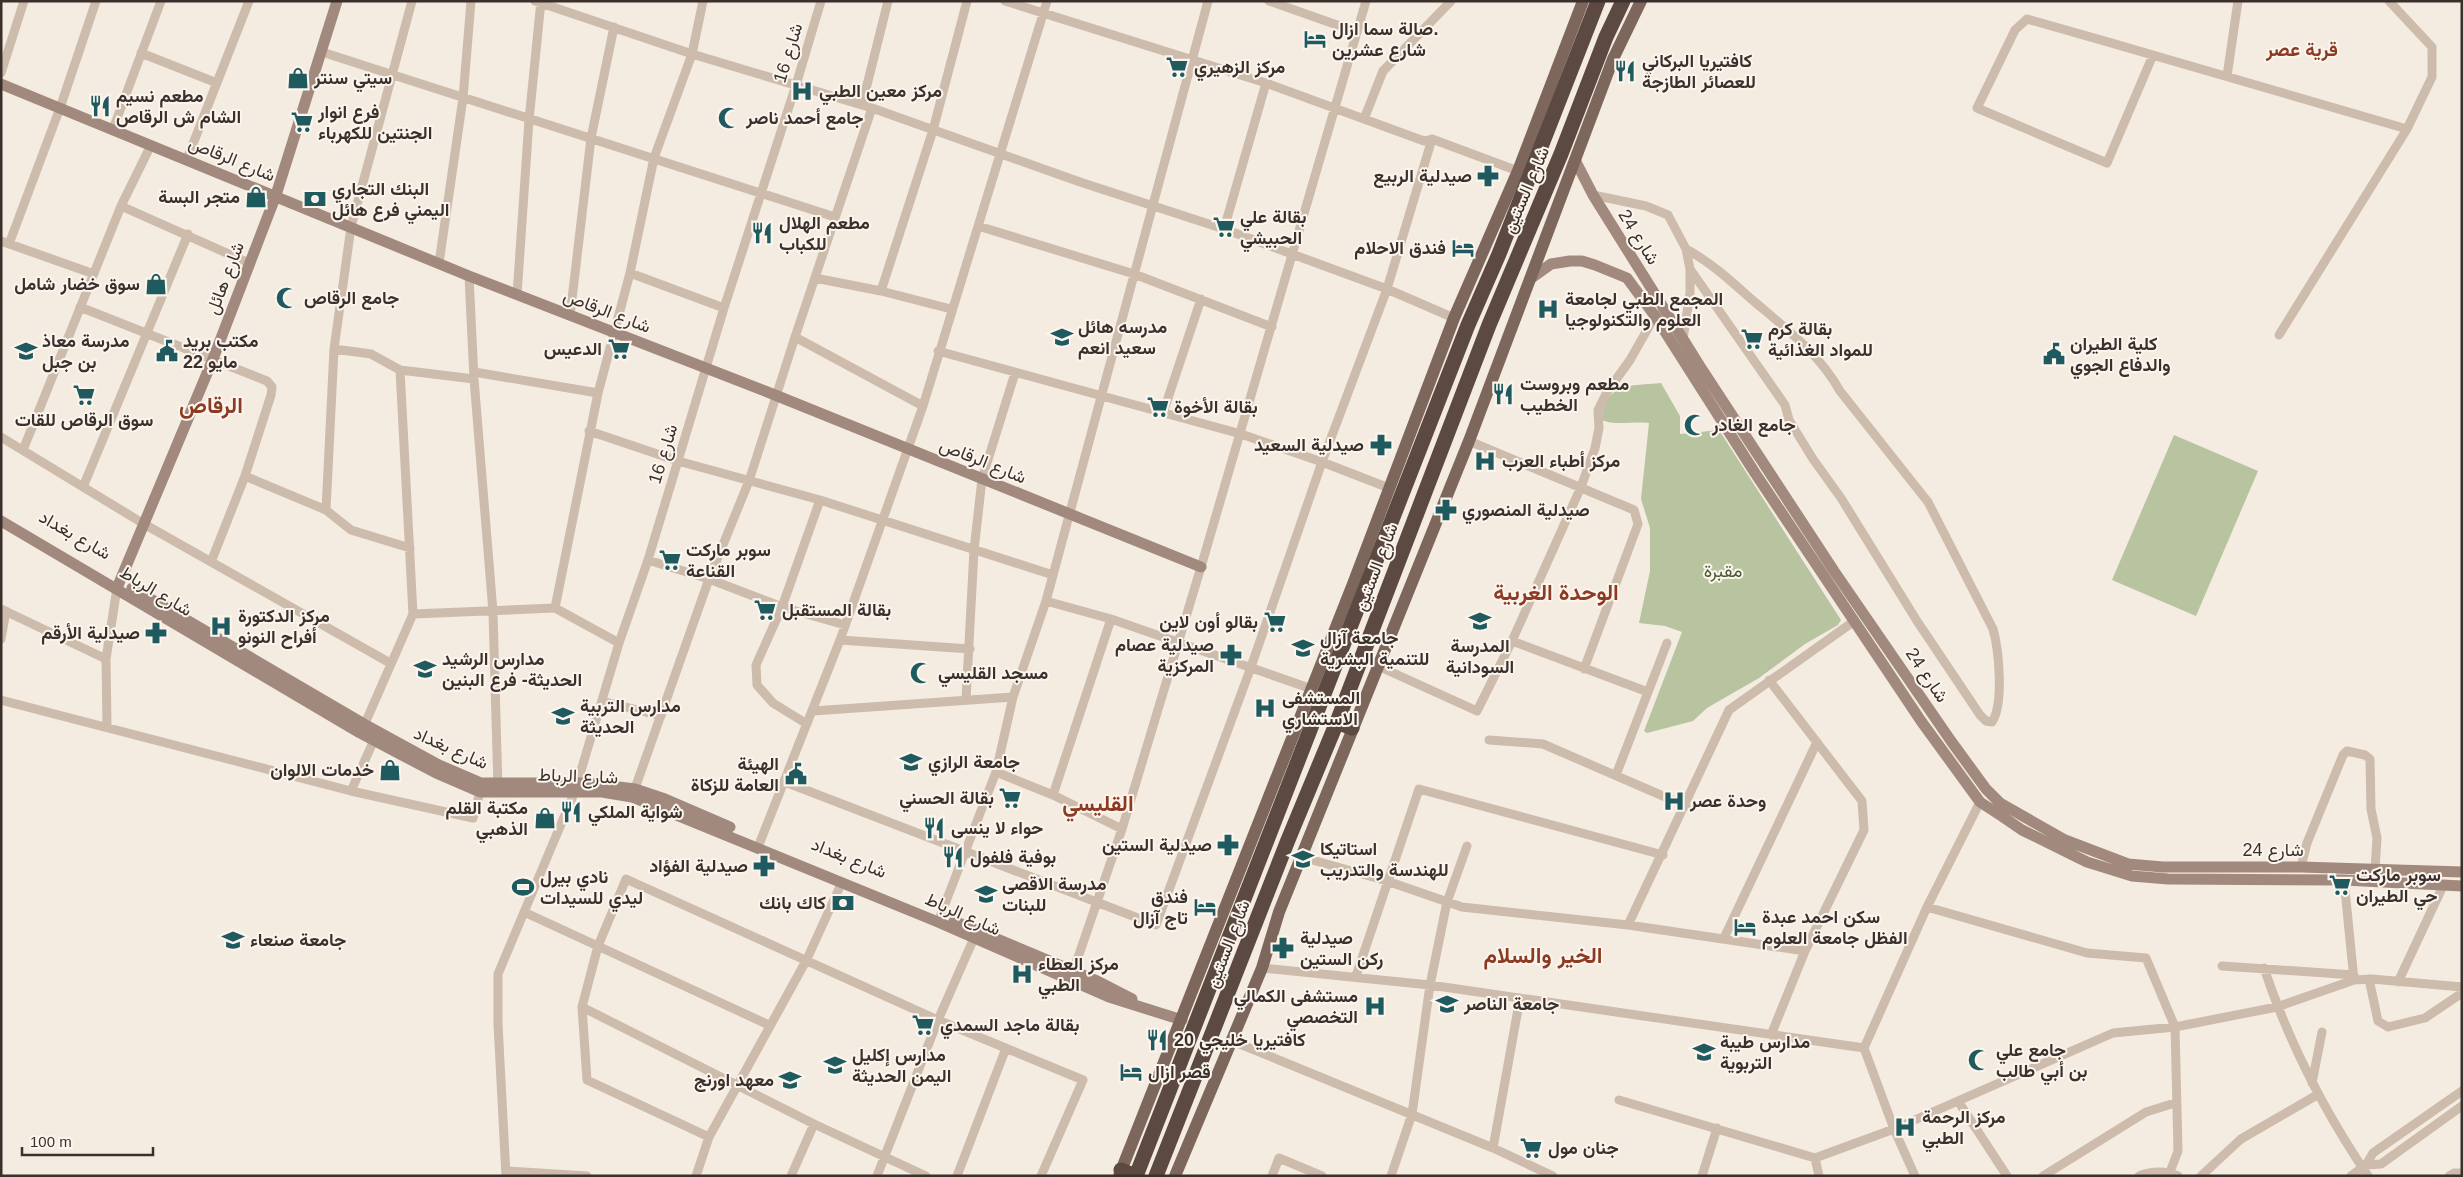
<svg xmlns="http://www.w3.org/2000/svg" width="2463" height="1177" font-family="Arial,Vazirmatn,sans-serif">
  <rect width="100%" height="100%" fill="#f4ebe1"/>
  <path fill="#b8c4a0" d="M1661,383L1680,416V434L1719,430L1841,620L1838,625L1805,644L1759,678L1707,708L1693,721L1647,733L1644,731L1682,632L1665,626L1639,623L1650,571V528L1641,499L1649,423C1634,421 1615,426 1602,420C1604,382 1632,386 1661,383Z
    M2174,435L2258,471L2196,616L2112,580Z"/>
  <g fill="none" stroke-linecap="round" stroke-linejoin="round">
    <path stroke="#cdbbac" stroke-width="9" d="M535,1L692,54L872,108L1080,182L1224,229L1387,289L1454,318
      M1005,1L1266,83L1424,141L1432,139L1518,171
      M1269,1L1357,32
      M322,52L835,217
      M141,53L217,83
      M2153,55L2107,163L1977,108L2015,30L2027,19C2154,55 2281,92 2407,129
      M1,73L24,1
      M2227,76L2238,1
      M862,105L888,1
      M1364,119L1383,71L1451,1
      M113,129L161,1
      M187,159L249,1
      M1593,195L1646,206L1668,215L1686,249L1690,269L1785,405L1789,420L1813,459L1841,498L1917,621L1980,715L1986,721L1992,722C2004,704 1999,650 1993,629L1928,502L1840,391C1819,353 1783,326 1750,298C1730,280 1710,262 1686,249
      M121,206L249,263
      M978,226L1134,274L1272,327
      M1224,229L1266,83
      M1,241L94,274
      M9,244L60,108L96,1
      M439,263L463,98L471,1
      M630,273L724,308
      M469,276L474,379L493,612L498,789
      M815,278L881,291L951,309
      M881,291L933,130L967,1
      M517,295L529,120L541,1
      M80,307L267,381L272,387L271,395L245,476L211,562
      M570,316L591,138L614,27
      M2279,335L2407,129L2432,77V47L2389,1
      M795,337L923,406
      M1683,339L1690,293V269
      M334,349L371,354L400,370L474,379
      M938,351L1241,434L1322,462L1389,488
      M474,372L598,393
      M1163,413L1201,299
      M589,431L678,461L820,500L1053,575
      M1,437L144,524L390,663
      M1469,441L1634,510L1638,524L1584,669
      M23,450L121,206L151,145
      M245,476L326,510L351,530L410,548
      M83,487L188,234
      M326,510L334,349L351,227L412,1
      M648,560L709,579L782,607L845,625
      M1046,601L1111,619L1312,689
      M555,608L598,393L630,273L654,158L692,54L703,1
      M1,609L106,659
      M413,614L555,608L619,643
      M1,639L6,611
      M840,640L970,649
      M1512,641L1648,692
      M1378,666L1477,711L1512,641L1581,487L1595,448L1599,428L1598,410L1607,392L1630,360L1655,316L1659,314
      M1769,680L1862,801L1864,830L1805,951L1771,1035
      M966,699L974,550L982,479L1015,373
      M1,700L351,791L473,818L480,792
      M602,701L661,716
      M813,711L1013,697
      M807,724L773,703L757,685L756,665L782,607L820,500
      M107,726L106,659L117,588
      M363,728L413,614L400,370
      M1489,740L1543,744L1686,806
      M996,772L1053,795L1122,829
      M1616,775L1667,643
      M785,782L1156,925L1251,667L1322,462L1387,289L1432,139
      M351,791L374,740
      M633,794L709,579L749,481L795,337L872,108
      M1053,795L1111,619
      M758,847L840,640L923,406L1047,1
      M1302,857L1387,881L1462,907L1628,925L1805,951
      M2301,867L2307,843L2343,755L2347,751L2365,755L2370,759L2371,809L2377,838L2375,870
      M2344,880L2354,980L2372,979L2462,987
      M1927,907L2087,953L2146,958L2175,1027L2178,1151L2170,1172
      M524,912L769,1025
      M938,922L996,772L1013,697L1046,601L1208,1
      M1628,925L1729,710L1853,622
      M1724,938L1817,742
      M2222,966L2354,975
      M1262,968L1430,985L1864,1048
      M2264,968C2289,1043 2324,1111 2368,1176
      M1072,975L1122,829L1201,567L1366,1
      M1356,976L1419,789L1663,855
      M2369,979L2378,1021L2388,1027L2425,1018L2462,993
      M2398,982L2443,886
      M582,1007L814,1124L926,1176
      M1230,1040L1493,1148L1553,1176
      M2312,1083L2322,1032
      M2462,1091L2373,1153L2366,1165L2381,1164L2462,1106
      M1619,1100L1815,1158L1894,1129L2113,1033L2175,1027L2277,1007L2354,980
      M1958,1101L2007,1176
      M709,1137L587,1080L582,1007L598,946L626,879L938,1020L1083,1080L1041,1176
      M1493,1148L1520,998
      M1815,1158L1819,1176
      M506,1171L587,1176
      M506,1176L498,1024V974L575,791L619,643L648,560L724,308L796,85L821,1
      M696,1176L709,1137L807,959L842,882
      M791,1176L814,1124
      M877,1176L938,1020L974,938
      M957,1176L1006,1048
      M1272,1176L1279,1158L1322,1176
      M1391,1176L1412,1114L1430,985L1447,902L1467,846
      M1702,1176L1717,1128
      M1915,1176L1894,1129L1864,1048L1927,907L1980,802
      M2043,1176L2146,1112L2175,1103
      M2139,1176C2152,1171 2166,1171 2178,1176
      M2201,1176L2241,1139L2317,1095
      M2351,1176L2366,1165
      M2449,1176L2454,1173H2462"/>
    <path stroke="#a18a7d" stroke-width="11" d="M1,84L469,276L775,395L1201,567
      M1575,160L1593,195L1701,368L1834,571L1951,741L1986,789L2000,803L2065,840L2128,864L2163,867H2301L2462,872
      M1530,279L1551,264L1570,261H1582L1595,265L1627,278L1655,316L1755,473L1921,721L1980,802L2003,817L2022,830L2087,862L2132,876L2168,879L2344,880L2462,886
      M1,521L360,733L436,773L480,792H602L632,797L938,922L1109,997L1182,1020
      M117,588L213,359L276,195L337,1
      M132,588L364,724L439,765L481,783H586L635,789L665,799L730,827
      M954,921L1095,980L1132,999"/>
    <path stroke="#7d675c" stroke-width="12" d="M1119,1176L1353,584L1454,318L1518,171L1583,1
      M1175,1176L1262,968L1279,912L1469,441L1613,59L1641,1"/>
    <path stroke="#5c4a42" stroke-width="15" d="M1337,722L1352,728
      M1121,1170L1135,1176
      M1136,1176L1468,325L1499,254L1598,1
      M1156,1176L1288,840L1337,722L1489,325L1561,154L1606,37L1623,1"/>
  </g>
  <defs>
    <g id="hotel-bare" transform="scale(1.725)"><path d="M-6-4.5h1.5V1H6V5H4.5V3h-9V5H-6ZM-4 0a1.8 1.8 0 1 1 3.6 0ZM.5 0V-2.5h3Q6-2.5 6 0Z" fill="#1f5a5e" stroke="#fbf5ee" stroke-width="2.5" paint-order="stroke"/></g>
    <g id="supermarket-bare" transform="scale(1.725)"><path d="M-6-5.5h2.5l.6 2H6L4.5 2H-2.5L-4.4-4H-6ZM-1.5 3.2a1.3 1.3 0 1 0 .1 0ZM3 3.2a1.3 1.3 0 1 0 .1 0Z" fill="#1f5a5e" stroke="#fbf5ee" stroke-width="2.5" paint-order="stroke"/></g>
    <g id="restaurant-bare" transform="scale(1.725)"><path d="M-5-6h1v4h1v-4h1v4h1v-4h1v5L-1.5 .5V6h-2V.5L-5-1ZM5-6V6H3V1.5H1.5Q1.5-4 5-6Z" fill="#1f5a5e" stroke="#fbf5ee" stroke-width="2.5" paint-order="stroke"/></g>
    <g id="shop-bare" transform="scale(1.725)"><path d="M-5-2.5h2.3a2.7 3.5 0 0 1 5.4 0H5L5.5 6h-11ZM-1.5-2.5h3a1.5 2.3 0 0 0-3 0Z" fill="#1f5a5e" stroke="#fbf5ee" stroke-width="2.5" paint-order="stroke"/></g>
    <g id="hospital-bare" transform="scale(1.725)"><path d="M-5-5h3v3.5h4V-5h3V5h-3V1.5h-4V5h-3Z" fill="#1f5a5e" stroke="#fbf5ee" stroke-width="2.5" paint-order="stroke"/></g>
    <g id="mosque-bare" transform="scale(1.725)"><path d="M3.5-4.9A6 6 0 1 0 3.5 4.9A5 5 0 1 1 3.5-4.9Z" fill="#1f5a5e" stroke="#fbf5ee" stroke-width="2.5" paint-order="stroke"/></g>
    <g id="pharmacy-bare" transform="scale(1.725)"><path d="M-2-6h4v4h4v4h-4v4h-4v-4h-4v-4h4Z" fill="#1f5a5e" stroke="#fbf5ee" stroke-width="2.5" paint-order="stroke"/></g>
    <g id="bank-bare" transform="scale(1.725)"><path d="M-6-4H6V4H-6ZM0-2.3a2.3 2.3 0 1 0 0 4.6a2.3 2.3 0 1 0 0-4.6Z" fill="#1f5a5e" stroke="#fbf5ee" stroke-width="2.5" paint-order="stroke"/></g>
    <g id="school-bare" transform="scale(1.725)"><path d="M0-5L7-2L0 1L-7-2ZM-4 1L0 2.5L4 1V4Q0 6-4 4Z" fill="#1f5a5e" stroke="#fbf5ee" stroke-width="2.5" paint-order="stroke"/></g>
    <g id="civic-bare" transform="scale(1.725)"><path d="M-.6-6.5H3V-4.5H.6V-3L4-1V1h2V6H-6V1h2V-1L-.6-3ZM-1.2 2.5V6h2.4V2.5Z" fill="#1f5a5e" stroke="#fbf5ee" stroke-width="2.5" paint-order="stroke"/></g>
    <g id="university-bare" transform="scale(1.725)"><path d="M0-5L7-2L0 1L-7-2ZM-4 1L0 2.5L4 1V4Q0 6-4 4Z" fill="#1f5a5e" stroke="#fbf5ee" stroke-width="2.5" paint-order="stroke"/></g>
    <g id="stadium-bare" transform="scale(1.725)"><path d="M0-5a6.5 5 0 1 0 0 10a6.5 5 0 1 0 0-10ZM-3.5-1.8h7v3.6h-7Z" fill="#1f5a5e" stroke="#fbf5ee" stroke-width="2.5" paint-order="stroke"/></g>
  </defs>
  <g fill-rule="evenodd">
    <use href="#hotel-bare" x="1315" y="39"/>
    <use href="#supermarket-bare" x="1177" y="67"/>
    <use href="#restaurant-bare" x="1625" y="71"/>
    <use href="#shop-bare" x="298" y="78"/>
    <use href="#hospital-bare" x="802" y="91"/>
    <use href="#restaurant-bare" x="100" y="106"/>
    <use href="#mosque-bare" x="729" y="118"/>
    <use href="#supermarket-bare" x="302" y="122"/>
    <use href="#pharmacy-bare" x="1488" y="176"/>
    <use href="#shop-bare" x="256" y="197"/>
    <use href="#bank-bare" x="315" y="199"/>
    <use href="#supermarket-bare" x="1224" y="227"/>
    <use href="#restaurant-bare" x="762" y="233"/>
    <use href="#hotel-bare" x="1463" y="248"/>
    <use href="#shop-bare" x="156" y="284"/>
    <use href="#mosque-bare" x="287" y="298"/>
    <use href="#hospital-bare" x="1548" y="309"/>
    <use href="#school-bare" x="1062" y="337"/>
    <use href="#supermarket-bare" x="1752" y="339"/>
    <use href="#supermarket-bare" x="619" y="349"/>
    <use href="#school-bare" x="26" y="351"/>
    <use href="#civic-bare" x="167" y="351"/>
    <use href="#civic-bare" x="2054" y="354"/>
    <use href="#restaurant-bare" x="1503" y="394"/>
    <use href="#supermarket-bare" x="84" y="395"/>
    <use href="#supermarket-bare" x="1158" y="407"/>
    <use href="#mosque-bare" x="1695" y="425"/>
    <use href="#pharmacy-bare" x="1381" y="445"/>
    <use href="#hospital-bare" x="1485" y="461"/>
    <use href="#pharmacy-bare" x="1446" y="510"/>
    <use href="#supermarket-bare" x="670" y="560"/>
    <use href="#supermarket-bare" x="765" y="610"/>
    <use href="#school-bare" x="1480" y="621"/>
    <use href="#supermarket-bare" x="1275" y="622"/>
    <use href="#hospital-bare" x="221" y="626"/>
    <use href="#pharmacy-bare" x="156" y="633"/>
    <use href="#university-bare" x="1303" y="648"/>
    <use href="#pharmacy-bare" x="1231" y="655"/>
    <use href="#school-bare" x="425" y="669"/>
    <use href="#mosque-bare" x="921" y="673"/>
    <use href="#hospital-bare" x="1265" y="708"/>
    <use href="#school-bare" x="563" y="716"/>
    <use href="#university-bare" x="911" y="762"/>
    <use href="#shop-bare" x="390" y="770"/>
    <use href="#civic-bare" x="796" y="774"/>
    <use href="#supermarket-bare" x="1010" y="798"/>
    <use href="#hospital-bare" x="1674" y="801"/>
    <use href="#restaurant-bare" x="571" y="812"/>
    <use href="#shop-bare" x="545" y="818"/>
    <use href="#restaurant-bare" x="934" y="828"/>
    <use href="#pharmacy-bare" x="1228" y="845"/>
    <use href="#restaurant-bare" x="953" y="857"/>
    <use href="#school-bare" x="1303" y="859"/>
    <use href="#pharmacy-bare" x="764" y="866"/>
    <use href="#supermarket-bare" x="2340" y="885"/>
    <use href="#stadium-bare" x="523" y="887"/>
    <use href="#school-bare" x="986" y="894"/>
    <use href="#bank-bare" x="843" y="903"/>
    <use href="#hotel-bare" x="1205" y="907"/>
    <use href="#hotel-bare" x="1745" y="927"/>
    <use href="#university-bare" x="233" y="940"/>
    <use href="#pharmacy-bare" x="1283" y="948"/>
    <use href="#hospital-bare" x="1022" y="974"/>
    <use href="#university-bare" x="1447" y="1004"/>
    <use href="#hospital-bare" x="1375" y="1006"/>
    <use href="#supermarket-bare" x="923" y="1025"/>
    <use href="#restaurant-bare" x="1157" y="1040"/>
    <use href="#school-bare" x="1704" y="1052"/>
    <use href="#mosque-bare" x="1979" y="1060"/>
    <use href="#school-bare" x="835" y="1065"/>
    <use href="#hotel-bare" x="1131" y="1072"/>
    <use href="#school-bare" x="790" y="1080"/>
    <use href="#hospital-bare" x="1905" y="1127"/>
    <use href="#supermarket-bare" x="1531" y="1148"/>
  </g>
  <g text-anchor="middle" stroke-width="4" stroke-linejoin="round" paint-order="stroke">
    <g font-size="18" font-weight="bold" fill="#3b302b" stroke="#fbf5ee" text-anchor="start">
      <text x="1332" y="35">صالة سما ازال.<tspan x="1332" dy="21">شارع عشرين</tspan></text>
      <text x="1642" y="67">كافتيريا البركاني<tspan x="1642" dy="21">للعصائر الطازجة</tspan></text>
      <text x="1194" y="73">مركز الزهيري</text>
      <text x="314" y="84">سيتي سنتر</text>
      <text x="819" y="97">مركز معين الطبي</text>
      <text x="116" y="102">مطعم نسيم<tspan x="116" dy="21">الشام ش الرقاص</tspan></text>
      <text x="318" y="118">فرع انوار<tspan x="318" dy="21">الجنتين للكهرباء</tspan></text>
      <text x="746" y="124">جامع أحمد ناصر</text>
      <text x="1472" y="182" text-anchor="end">صيدلية الربيع</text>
      <text x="332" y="195">البنك التجاري<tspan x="332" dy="21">اليمني فرع هائل</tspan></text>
      <text x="240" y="203" text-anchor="end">متجر البسة</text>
      <text x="1240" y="223">بقالة علي<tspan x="1240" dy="21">الحبيشي</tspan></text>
      <text x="779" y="229">مطعم الهلال<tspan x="779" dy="21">للكباب</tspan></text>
      <text x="1446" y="254" text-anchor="end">فندق الاحلام</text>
      <text x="140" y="290" text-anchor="end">سوق خضار شامل</text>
      <text x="304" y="304">جامع الرقاص</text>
      <text x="1565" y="305">المجمع الطبي لجامعة<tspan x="1565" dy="21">العلوم والتكنولوجيا</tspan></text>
      <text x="1078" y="333">مدرسه هائل<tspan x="1078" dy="21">سعيد انعم</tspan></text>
      <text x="1768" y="335">بقالة كرم<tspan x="1768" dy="21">للمواد الغذائية</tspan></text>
      <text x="42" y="347">مدرسة معاذ<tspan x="42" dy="21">بن جبل</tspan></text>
      <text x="183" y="347">مكتب بريد<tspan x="183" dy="21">22 مايو</tspan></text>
      <text x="2070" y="350">كلية الطيران<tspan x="2070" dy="21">والدفاع الجوي</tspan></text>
      <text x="602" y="355" text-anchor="end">الدعيس</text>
      <text x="1520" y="390">مطعم وبروست<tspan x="1520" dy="21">الخطيب</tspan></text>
      <text x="1174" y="413">بقالة الأخوة</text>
      <text x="84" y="426" text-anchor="middle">سوق الرقاص للقات</text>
      <text x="1712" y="431">جامع الغادر</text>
      <text x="1364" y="451" text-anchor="end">صيدلية السعيد</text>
      <text x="1502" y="467">مركز أطباء العرب</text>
      <text x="1462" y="516">صيدلية المنصوري</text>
      <text x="686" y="556">سوبر ماركت<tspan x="686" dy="21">القناعة</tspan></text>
      <text x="782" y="616">بقالة المستقبل</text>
      <text x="238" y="622">مركز الدكتورة<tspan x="238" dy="21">أفراح النونو</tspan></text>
      <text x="1258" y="628" text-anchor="end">بقالو أون لاين</text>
      <text x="140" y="639" text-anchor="end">صيدلية الأرقم</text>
      <text x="1320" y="644">جامعة آزال<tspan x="1320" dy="21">للتنمية البشرية</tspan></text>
      <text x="1214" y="651" text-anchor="end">صيدلية عصام<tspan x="1214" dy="21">المركزية</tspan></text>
      <text x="1480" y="652" text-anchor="middle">المدرسة<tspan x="1480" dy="21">السودانية</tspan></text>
      <text x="442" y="665">مدارس الرشيد<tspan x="442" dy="21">الحديثة- فرع البنين</tspan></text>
      <text x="938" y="679">مسجد القليسي</text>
      <text x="1282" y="704">المستشفى<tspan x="1282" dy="21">الاستشاري</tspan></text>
      <text x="580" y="712">مدارس التربية<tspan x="580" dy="21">الحديثة</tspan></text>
      <text x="928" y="768">جامعة الرازي</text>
      <text x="779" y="770" text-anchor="end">الهيئة<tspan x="779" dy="21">العامة للزكاة</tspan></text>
      <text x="374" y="776" text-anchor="end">خدمات الالوان</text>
      <text x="994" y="804" text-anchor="end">بقالة الحسني</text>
      <text x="1690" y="807">وحدة عصر</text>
      <text x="528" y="814" text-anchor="end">مكتبة القلم<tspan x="528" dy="21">الذهبي</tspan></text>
      <text x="588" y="818">شواية الملكي</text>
      <text x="951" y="834">حواء لا ينسى</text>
      <text x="1212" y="851" text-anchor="end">صيدلية الستين</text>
      <text x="1320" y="855">استاتيكا<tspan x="1320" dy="21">للهندسة والتدريب</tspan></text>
      <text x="970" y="863">بوفية فلفول</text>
      <text x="748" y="872" text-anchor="end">صيدلية الفؤاد</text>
      <text x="2356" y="881">سوبر ماركت<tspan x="2356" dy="21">حي الطيران</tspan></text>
      <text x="540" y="883">نادي بيرل<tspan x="540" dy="21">ليدي للسيدات</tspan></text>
      <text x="1002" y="890">مدرسة الاقصى<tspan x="1002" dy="21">للبنات</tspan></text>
      <text x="1188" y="903" text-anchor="end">فندق<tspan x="1188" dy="21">تاج آزال</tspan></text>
      <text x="826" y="909" text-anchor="end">كاك بانك</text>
      <text x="1762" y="923">سكن احمد عبدة<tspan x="1762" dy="21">الفظل جامعة العلوم</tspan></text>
      <text x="1300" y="944">صيدلية<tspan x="1300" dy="21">ركن الستين</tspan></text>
      <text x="250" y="946">جامعة صنعاء</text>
      <text x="1038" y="970">مركز العطاء<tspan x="1038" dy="21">الطبي</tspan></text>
      <text x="1358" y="1002" text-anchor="end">مستشفى الكمالي<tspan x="1358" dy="21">التخصصي</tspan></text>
      <text x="1464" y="1010">جامعة الناصر</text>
      <text x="940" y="1031">بقالة ماجد السمدي</text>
      <text x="1174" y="1046">كافتيريا خليجي 20</text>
      <text x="1720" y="1048">مدارس طيبة<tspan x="1720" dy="21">التربوية</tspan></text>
      <text x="1996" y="1056">جامع علي<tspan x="1996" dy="21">بن أبي طالب</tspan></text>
      <text x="852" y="1061">مدارس إكليل<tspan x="852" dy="21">اليمن الحديثة</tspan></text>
      <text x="1148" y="1078">قصر ازال</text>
      <text x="774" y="1086" text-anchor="end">معهد اورنج</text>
      <text x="1922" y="1123">مركز الرحمة<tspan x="1922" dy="21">الطبي</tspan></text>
      <text x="1548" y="1154">جنان مول</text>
    </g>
    <g font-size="18" fill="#3b302b" stroke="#fbf5ee">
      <text transform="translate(788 53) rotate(-73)" y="6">شارع 16</text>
      <text transform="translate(232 159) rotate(22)" y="6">شارع الرقاص</text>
      <text transform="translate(1526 190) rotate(-67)" y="6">شارع الستين</text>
      <text transform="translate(1639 237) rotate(58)" y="6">شارع 24</text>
      <text transform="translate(225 278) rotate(-69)" y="6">شارع هائل</text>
      <text transform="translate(607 311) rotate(21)" y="6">شارع الرقاص</text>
      <text transform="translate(663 454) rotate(-73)" y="6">شارع 16</text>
      <text transform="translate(983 461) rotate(22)" y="6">شارع الرقاص</text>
      <text transform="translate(75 535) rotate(30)" y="6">شارع بغداد</text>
      <text transform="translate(1376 567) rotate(-69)" y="6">شارع الستين</text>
      <text transform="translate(156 591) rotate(31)" y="6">شارع الرباط</text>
      <text transform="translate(1927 675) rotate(56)" y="6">شارع 24</text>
      <text transform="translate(451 748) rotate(24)" y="6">شارع بغداد</text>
      <text transform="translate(578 776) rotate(2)" y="6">شارع الرباط</text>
      <text x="2273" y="856">شارع 24</text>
      <text transform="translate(849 858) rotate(22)" y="6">شارع بغداد</text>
      <text transform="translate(963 914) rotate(24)" y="6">شارع الرباط</text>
      <text transform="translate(1228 944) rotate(-69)" y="6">شارع الستين</text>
    </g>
    <g font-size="18" fill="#4a5a2e" stroke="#fbf5ee">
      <text x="1723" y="577">مقبرة</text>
    </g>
    <g font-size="19" font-weight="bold" fill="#8c3b22" stroke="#fbf5ee">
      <text x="2302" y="56">قرية عصر</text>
    </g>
    <g font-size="22" font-weight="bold" fill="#8c3b22" stroke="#fbf5ee">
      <text x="211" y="413">الرقاص</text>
      <text x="1556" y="600">الوحدة الغربية</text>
      <text x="1098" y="811">القليسي</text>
      <text x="1543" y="963">الخير والسلام</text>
    </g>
  </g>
  <rect width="2463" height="1177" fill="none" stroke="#3b302b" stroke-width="5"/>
  <path d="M22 1147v8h131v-8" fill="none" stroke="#3b302b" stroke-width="2.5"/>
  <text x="30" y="1147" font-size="15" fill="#3b302b" stroke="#fbf5ee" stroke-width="4" paint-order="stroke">100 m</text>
</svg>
